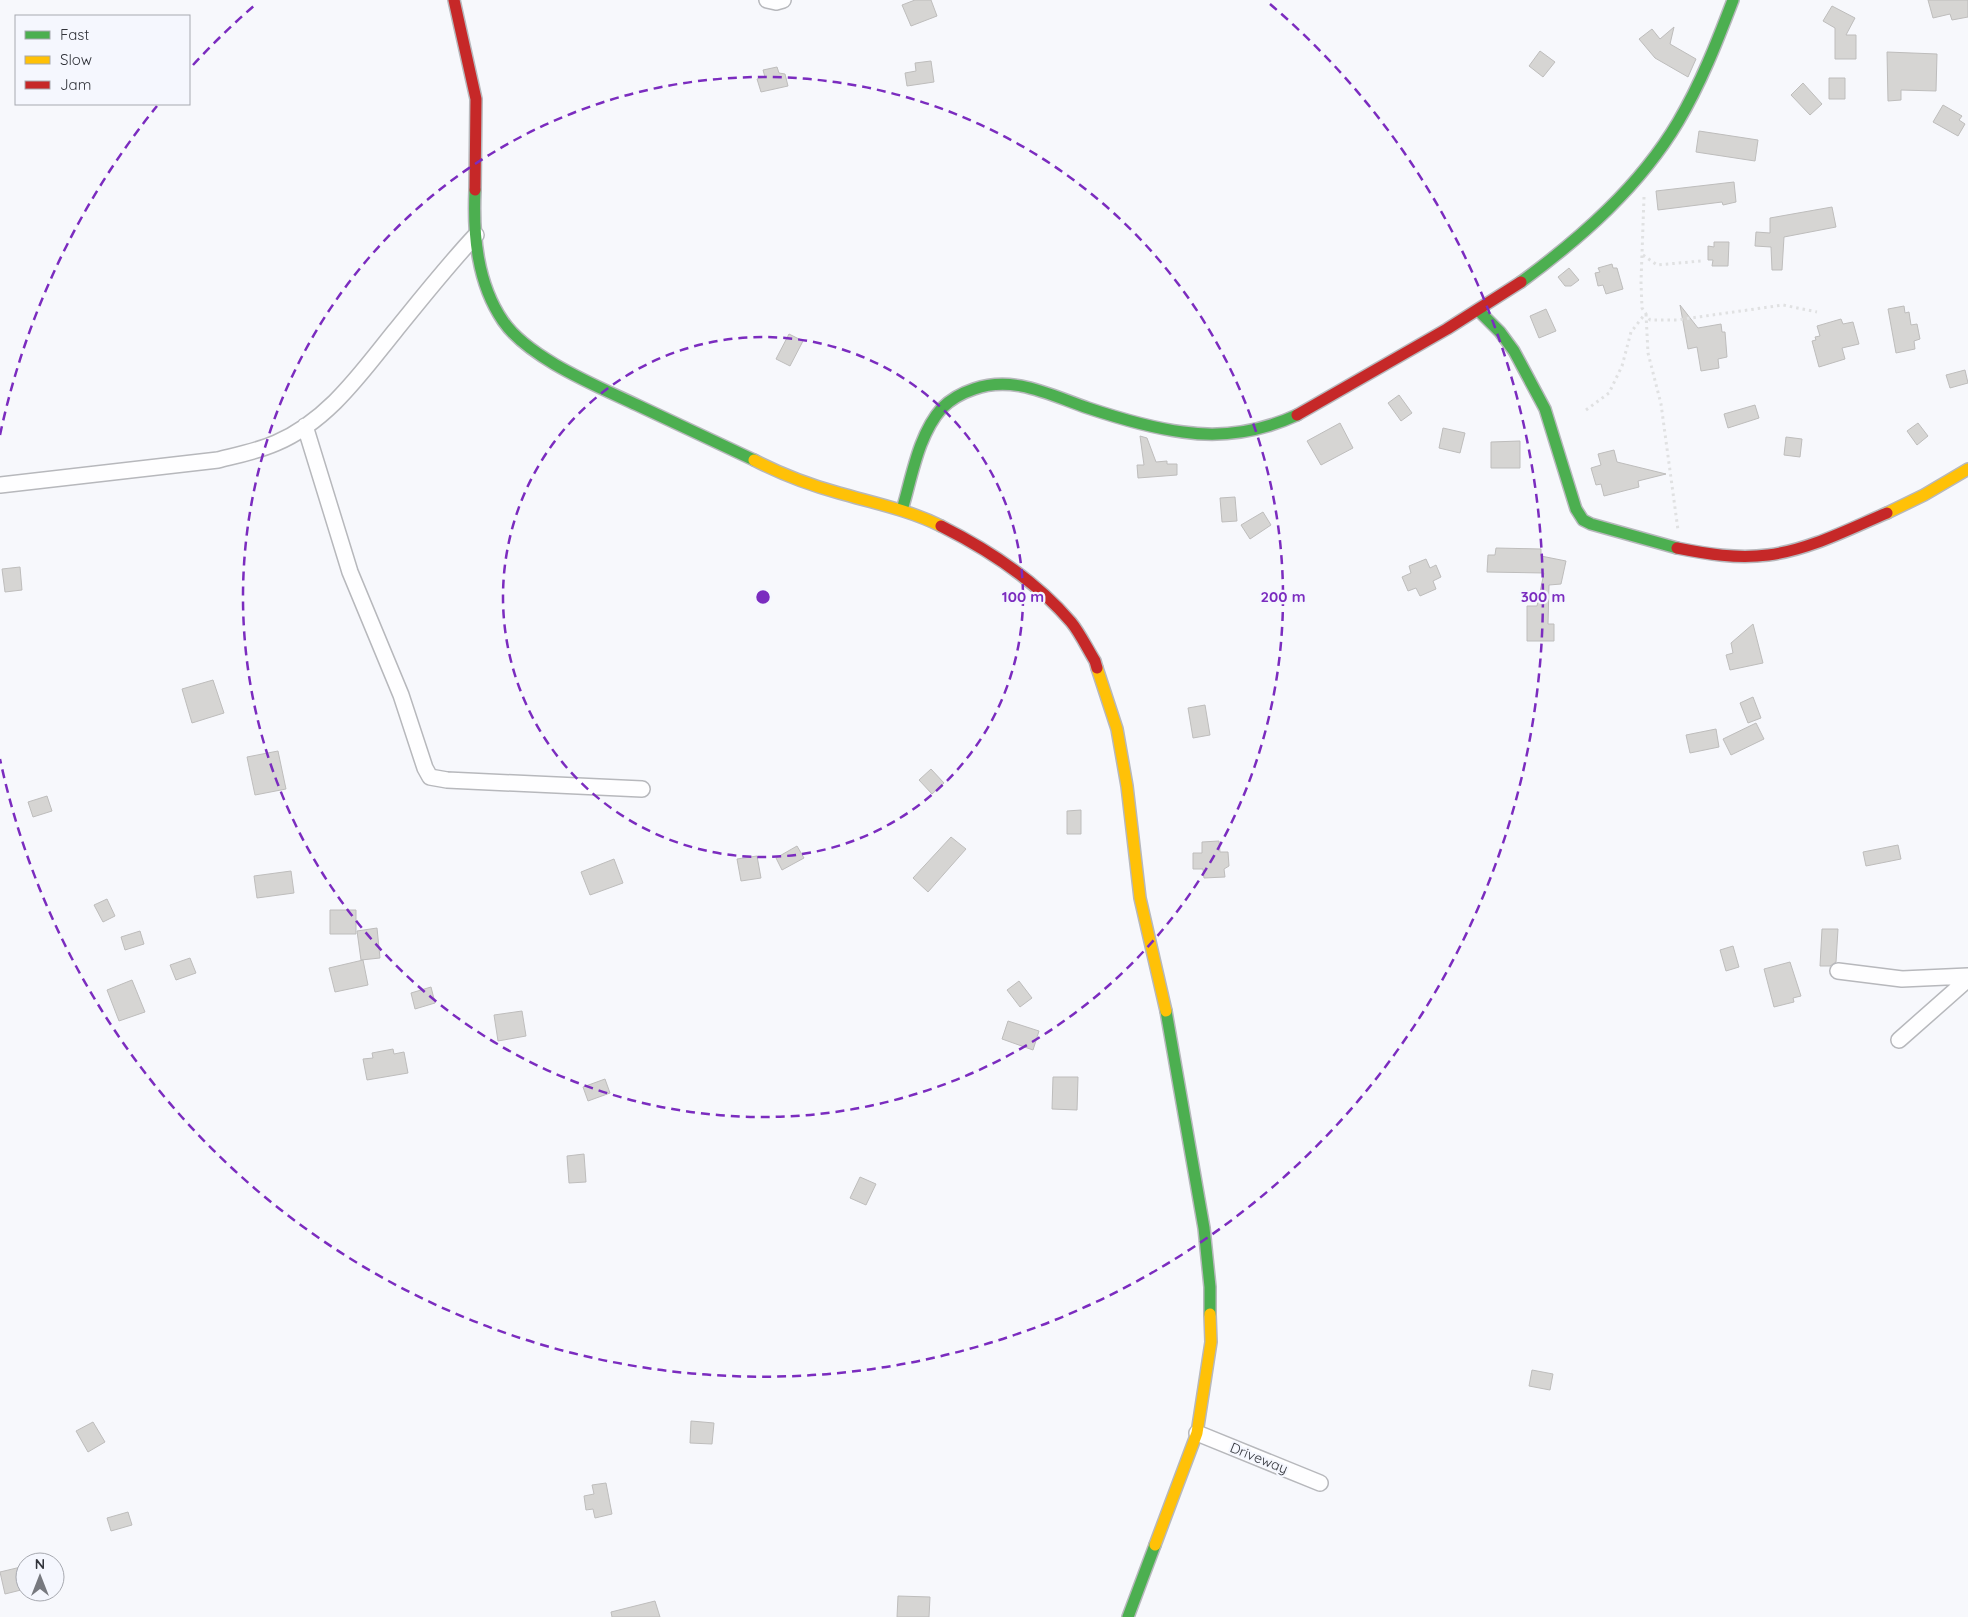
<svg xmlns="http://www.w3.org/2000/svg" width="1968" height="1617" font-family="Quicksand,sans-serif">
  <rect width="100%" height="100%" fill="#f7f8fc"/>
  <path fill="#d6d5d3" stroke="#bebdbc" d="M915,0H931L937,16L911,26L902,5Z
    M1928,0H1968V17L1952,20L1950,14L1933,18Z
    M1832,6L1855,18L1846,35H1856V59H1835V28L1823,21Z
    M1674,27L1670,44L1696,59L1688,77L1655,58L1639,39L1652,29L1660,39Z
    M1540,51L1555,62L1543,77L1529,66Z
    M1887,52L1937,54L1936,91L1901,90V100L1888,101Z
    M931,61L934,82L907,86L905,73L916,71L915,63Z
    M777,67L779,73L785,74L788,86L761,92L757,79L765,77L763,70Z
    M1829,78H1845V99H1829Z
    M1803,83L1822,104L1810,115L1791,95Z
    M1943,105L1962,116L1959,120L1965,124L1958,136L1933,122Z
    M1699,131L1758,140L1755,161L1696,152Z
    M1734,182L1736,202L1723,205L1722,202L1658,210L1656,191Z
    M1832,207L1836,227L1784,237L1782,270H1772L1771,247L1755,246L1756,232L1770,233V218Z
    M1714,242H1729L1728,266H1712L1713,260H1708V246L1714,247Z
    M1612,264L1613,268H1617L1623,289L1606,294L1603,285L1598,286L1595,273L1600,272L1598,268Z
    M1569,268L1579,280L1571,286H1565L1558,277Z
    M1680,305L1698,328L1721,324L1722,332H1725L1727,357L1718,359L1719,368L1701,371L1697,347L1688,349Z
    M1904,306L1905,313L1909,312L1911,325L1917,324L1920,339L1914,341L1915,349L1896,353L1888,309Z
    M1546,309L1556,331L1539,338L1530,316Z
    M1841,319L1843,324L1853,322L1859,344L1842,348L1845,359L1819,367L1812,341L1816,340L1815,337L1820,336L1817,326Z
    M789,334L803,341L790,366L776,359Z
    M1965,370L1968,383L1950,388L1946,375Z
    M1399,395L1412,413L1401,421L1388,403Z
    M1755,405L1759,418L1728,428L1724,414Z
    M1340,423L1353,448L1321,465L1307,441Z
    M1918,423L1928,436L1917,445L1907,431Z
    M1443,428L1465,433L1460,453L1439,448Z
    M1140,436L1147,438L1156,462L1167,461V464H1177V475L1138,478L1137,465H1144Z
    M1786,437L1802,439L1800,457L1784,455Z
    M1520,441V468H1491V442Z
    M1614,450L1617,462L1666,474L1638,481L1639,487L1604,496L1601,484L1596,485L1591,468L1601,465L1598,454Z
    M1235,497L1237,521L1222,522L1220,498Z
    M1263,512L1271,525L1250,539L1241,525Z
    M1496,548L1541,549V556L1566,561L1561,584L1549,585L1548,624H1554V641H1527V606H1537L1544,573L1487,572L1488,555H1495Z
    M1426,559L1430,568L1436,565L1441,577L1433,581L1436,589L1420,596L1416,588L1408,591L1402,577L1411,573L1409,566Z
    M20,567L22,590L5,592L2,569Z
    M1753,624L1763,663L1730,670L1726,655L1733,653L1731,643Z
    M213,680L224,713L192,723L182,689Z
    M1753,697L1761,718L1748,723L1740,703Z
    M1205,705L1210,735L1193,738L1188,708Z
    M1756,723L1764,739L1731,755L1723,739Z
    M1716,729L1719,747L1690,753L1686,735Z
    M278,751L286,789L255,795L247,757Z
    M931,769L944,783L932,794L919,780Z
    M47,796L52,811L33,817L28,802Z
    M1081,810V834H1067V811Z
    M951,837L966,849L928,892L913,878Z
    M1219,841L1220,852H1228L1229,866L1224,869L1225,877L1204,878L1203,869H1193V853H1202V842Z
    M1898,845L1901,859L1866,866L1863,852Z
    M797,846L804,858L782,870L776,858Z
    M757,856L761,878L741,881L737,859Z
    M614,859L623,883L590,895L581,872Z
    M291,871L294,893L257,898L254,876Z
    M107,899L115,916L103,922L94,905Z
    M330,910H356V934H330Z
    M377,928L380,958L361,960L357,931Z
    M1822,929H1838L1836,962L1830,966H1820Z
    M140,931L144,944L125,950L121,937Z
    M1733,946L1739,967L1726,971L1720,950Z
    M190,958L196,973L176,980L170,965Z
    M363,960L368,985L335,992L329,968Z
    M1790,962L1801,996L1793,998L1794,1002L1774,1007L1764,969Z
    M132,980L145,1012L119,1021L107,990Z
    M1019,981L1032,998L1020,1007L1007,990Z
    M431,987L435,1003L415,1009L411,993Z
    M522,1011L526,1036L498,1041L494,1015Z
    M1008,1021L1039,1031L1033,1050L1002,1039Z
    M393,1049L394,1054L404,1052L408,1073L367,1080L363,1059L373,1058L372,1053Z
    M1053,1077H1078L1077,1110L1052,1109Z
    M605,1079L610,1093L588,1101L583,1087Z
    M584,1154L586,1182L569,1183L567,1156Z
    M860,1177L876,1184L866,1205L850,1198Z
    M1532,1370L1553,1374L1550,1390L1529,1386Z
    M691,1421L714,1423L712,1444L690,1443Z
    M93,1422L105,1442L88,1452L76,1431Z
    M606,1483L612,1514L595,1518L593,1509L586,1510L584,1496L594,1494L592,1485Z
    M128,1512L132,1525L111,1531L107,1518Z
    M25,1566V1589L5,1594L0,1572Z
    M898,1596L930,1597L929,1617H897Z
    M655,1601L660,1617H612L611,1612Z"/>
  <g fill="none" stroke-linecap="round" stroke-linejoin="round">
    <g stroke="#b7b8bc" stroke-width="18">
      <path id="street" d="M767,0L776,2L783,0
        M305,426L350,572L401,695L425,768L430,777L447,780L642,789
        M0,485L218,460C238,455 258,451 276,443C328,421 361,373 395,331C421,299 447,266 476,235
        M1838,971L1902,979L1968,976
        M1899,1040L1968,979
        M1197,1433L1320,1483"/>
    </g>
    <g stroke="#b7b8bc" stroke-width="14">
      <path id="fast" d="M475,190C473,235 477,283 503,321C528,358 597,386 637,405C676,423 715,442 754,460
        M1521,282C1581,238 1640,186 1678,122C1701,83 1717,42 1733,0
        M1478,310L1500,332L1514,351L1545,409L1576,509L1583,520L1591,524L1677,548
        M902,510C912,477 918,435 942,408C951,399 962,393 974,389C1014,375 1050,395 1088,408C1118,418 1151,428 1183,432C1224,438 1260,432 1297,415
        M1166,1011L1204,1228L1210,1287V1314
        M1128,1617L1155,1545"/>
    </g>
    <g stroke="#b7b8bc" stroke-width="14">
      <path id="slow" d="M754,460C781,474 810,485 839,493C874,503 909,510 941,526
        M1887,513L1924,495L1968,469
        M1097,668L1117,729L1127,786L1140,898L1166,1011
        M1155,1545L1197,1433L1211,1342L1210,1314"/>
    </g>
    <g stroke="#b7b8bc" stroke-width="14">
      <path id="jam" d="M454,0L476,99L475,190
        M1297,415L1447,329L1521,282
        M941,526C989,550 1036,581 1071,622C1080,633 1087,648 1095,661L1097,668
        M1677,548C1707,554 1737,559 1768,555C1809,550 1849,529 1887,513"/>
    </g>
    <path stroke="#e0e1e2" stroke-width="3" stroke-dasharray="2.5 4" stroke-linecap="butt" d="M1644,197L1641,282L1642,308L1650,320H1677L1783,305L1817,312
      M1643,255L1657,265L1701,261
      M1646,314L1648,353L1661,404L1678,530
      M1586,410L1609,393L1622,366L1631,332L1645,314"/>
    <use href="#street" stroke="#fefeff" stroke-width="15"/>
    <use href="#fast" stroke="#4caf50" stroke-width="11"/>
    <use href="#slow" stroke="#ffc107" stroke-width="11"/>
    <use href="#jam" stroke="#c62828" stroke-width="11"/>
  </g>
  <g fill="none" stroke="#7b2cbf" stroke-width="2.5" stroke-dasharray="9 6">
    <circle cx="763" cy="597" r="260"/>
    <circle cx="763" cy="597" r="520"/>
    <path d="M0 435A780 780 0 0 1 157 106M193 65A780 780 0 0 1 256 4M1270 4A780 780 0 1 1 0 759"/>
  </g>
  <g text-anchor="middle" stroke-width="4.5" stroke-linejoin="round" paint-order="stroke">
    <g font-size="14" fill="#32343b" stroke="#f5f7fe">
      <text transform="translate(1259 1458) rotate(22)" y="5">Driveway</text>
    </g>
  </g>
  <circle cx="763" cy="597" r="8" fill="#7b2cbf" stroke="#f5f7fe" stroke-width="2.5"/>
  <g font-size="15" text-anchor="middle" font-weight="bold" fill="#7b2cbf" stroke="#f5f7fe" stroke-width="4.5" stroke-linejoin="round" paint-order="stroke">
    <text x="1023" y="602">100 m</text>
    <text x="1283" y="602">200 m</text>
    <text x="1543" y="602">300 m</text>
  </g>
  <rect x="15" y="15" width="175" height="90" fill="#f5f7fe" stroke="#a7a9b0"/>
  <rect x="25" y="31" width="25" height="8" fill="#4caf50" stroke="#a7a9b0"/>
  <text x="60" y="40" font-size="15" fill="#32343b">Fast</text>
  <rect x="25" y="56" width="25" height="8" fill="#ffc107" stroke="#a7a9b0"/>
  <text x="60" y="65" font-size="15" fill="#32343b">Slow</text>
  <rect x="25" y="81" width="25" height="8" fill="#c62828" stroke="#a7a9b0"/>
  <text x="60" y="90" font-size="15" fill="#32343b">Jam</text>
  <g transform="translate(40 1577)"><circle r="24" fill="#f5f7fe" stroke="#a7a9b0"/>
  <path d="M0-4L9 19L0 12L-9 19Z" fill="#77797f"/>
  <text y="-8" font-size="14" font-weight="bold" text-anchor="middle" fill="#32343b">N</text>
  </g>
</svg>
